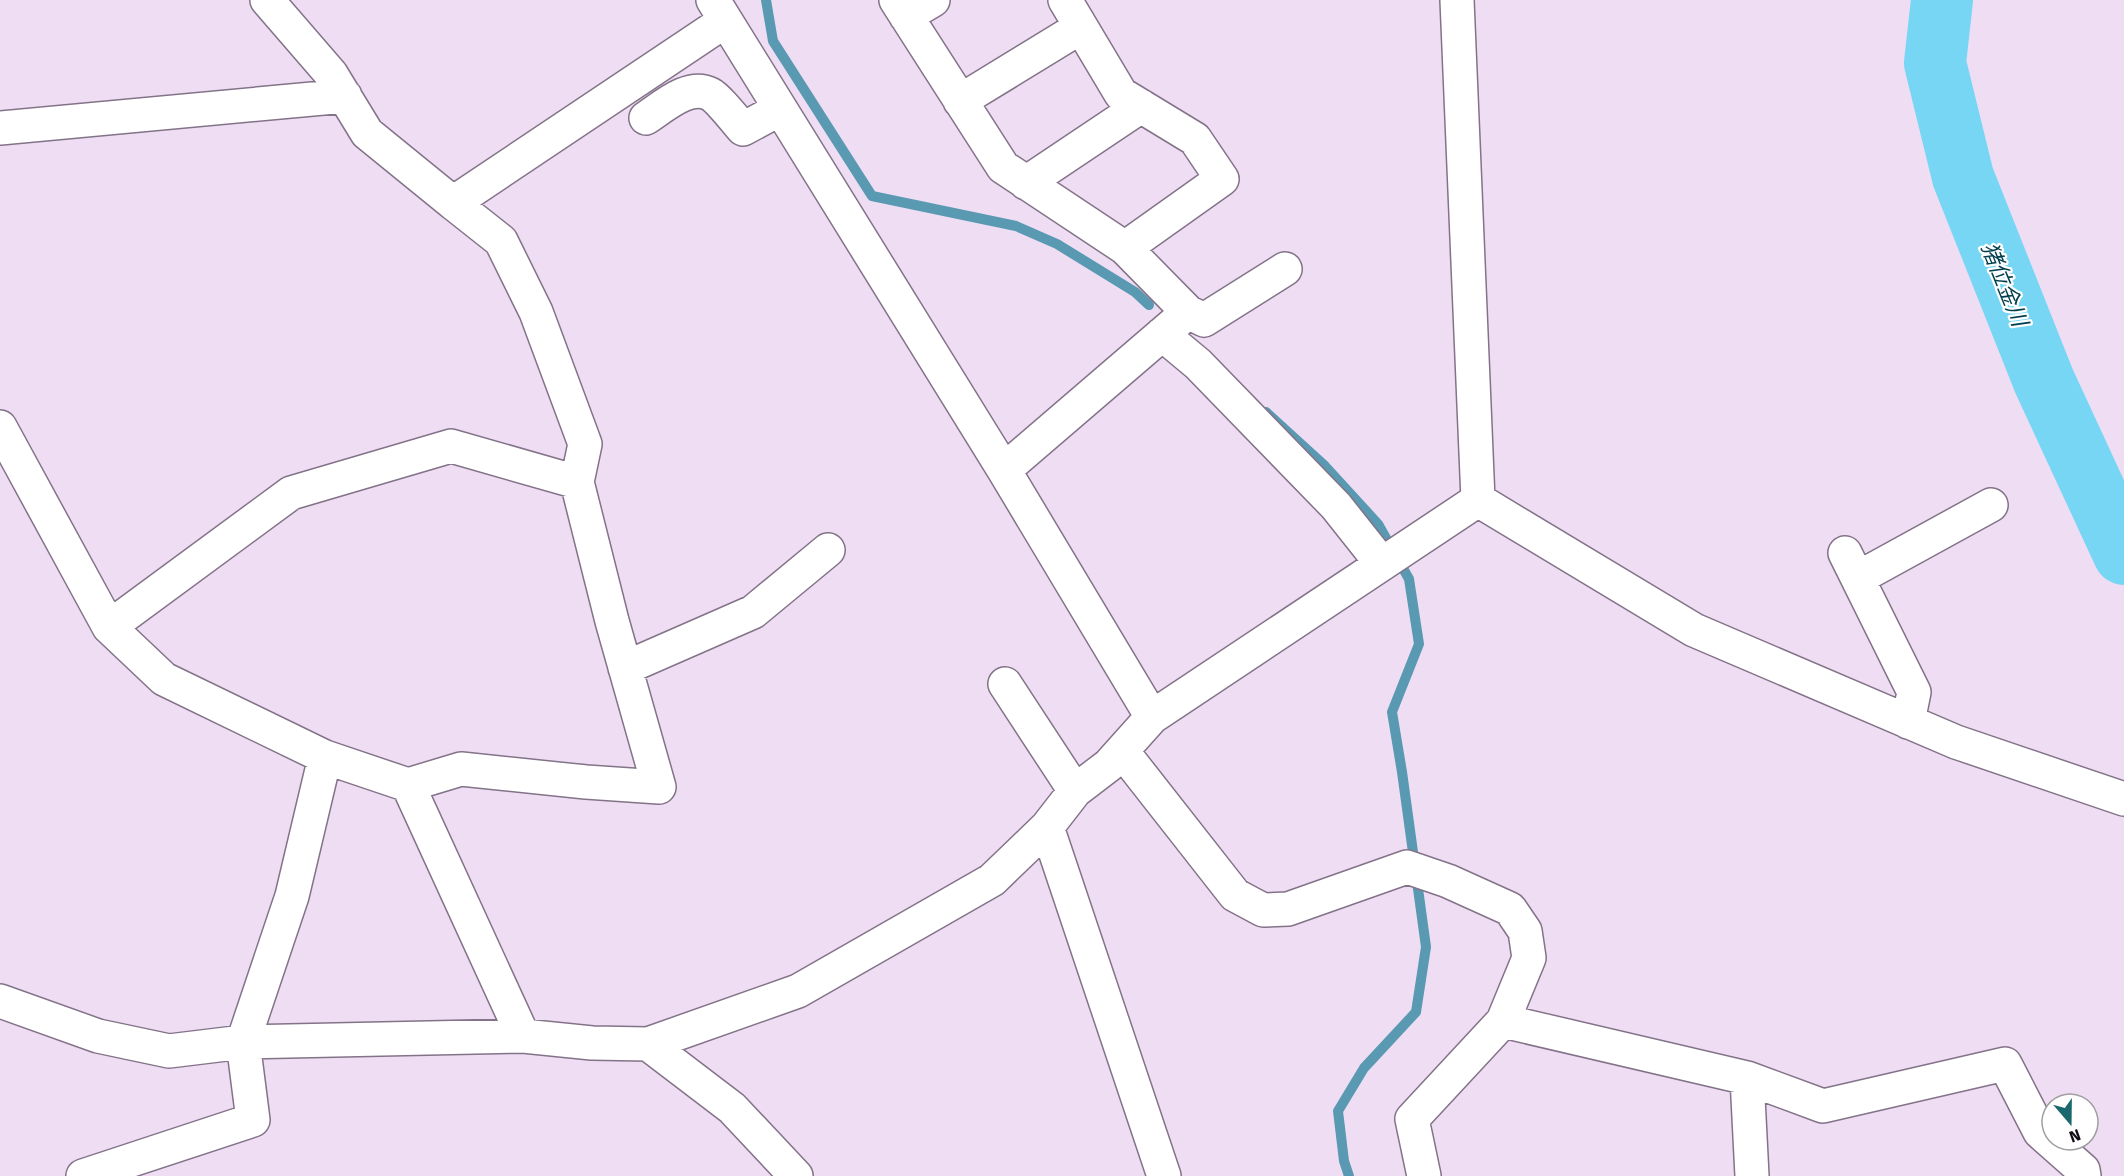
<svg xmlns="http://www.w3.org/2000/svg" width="2124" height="1176" font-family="'Fira Sans','Noto Sans JP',sans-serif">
  <rect width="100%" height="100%" fill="#efddf4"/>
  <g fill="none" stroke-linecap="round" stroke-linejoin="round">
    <path stroke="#5999b1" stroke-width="10" d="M766,0L773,41L872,196L1016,226L1057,244L1135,292L1149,305
      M1266,412L1325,466L1378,524L1409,579L1419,644L1392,712L1402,772L1426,947L1416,1012L1364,1068L1338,1111L1344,1161L1349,1176"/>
    <path stroke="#77d6f4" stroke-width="62" d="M1942,0L1935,63L1963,177L2044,381L2124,554"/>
    <g stroke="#837388" stroke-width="36">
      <path id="minor" d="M267,0L331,74L367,133L453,203L725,21
        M713,0L1004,470L1152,717
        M896,0L1003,167L1125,248L1188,312L1004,470
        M1065,0L1121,94L1195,139L1222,179L1125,248
        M1457,0L1478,500
        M906,16L933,0
        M960,101L1081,27
        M646,118C663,107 689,83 710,94C718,98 736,121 743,129L780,109
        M0,128L345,96
        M1026,183L1141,106
        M1188,312L1204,320L1285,269
        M1162,334L1198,364L1336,506L1382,564
        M0,427L109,627L164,679L325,757L408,785L523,1036
        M1478,500L1694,630L1956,742L2124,799
        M1845,553L1914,692L1908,722
        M1858,578L1991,505
        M109,627L291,493L451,446L577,482
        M625,668L753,612L828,550
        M1005,684L1075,791
        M1122,751L1235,895L1263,910L1288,909L1407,867L1448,881L1510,909L1525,931L1529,958L1503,1021
        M408,785L461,769L586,782L659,787L612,621L577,482L585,444L536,312L501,241L453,203
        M1047,827L1164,1176
        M0,1001L98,1036L169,1051L243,1042L523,1036L592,1043L648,1044L798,991L992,880L1047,827L1075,791L1109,765L1152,717L1478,500
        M648,1044L732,1108L796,1176
        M1747,1078L1752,1176
        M83,1176L253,1120L243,1042L292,896L325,757
        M1424,1176L1412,1119L1503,1021L1747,1078L1823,1106L2005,1064L2040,1132L2083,1170L2084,1176"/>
    </g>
    <use href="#minor" stroke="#fff" stroke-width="33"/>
  </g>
  <g text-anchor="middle" stroke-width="4.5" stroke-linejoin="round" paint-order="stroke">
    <g font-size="22" font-style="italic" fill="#013e4e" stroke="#fff">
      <text transform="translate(2005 284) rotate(68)" y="8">猪位金川</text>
    </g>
  </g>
  <g transform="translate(2070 1122) rotate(160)"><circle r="28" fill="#ffffff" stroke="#a09ea1" stroke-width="1.5"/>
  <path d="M0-4.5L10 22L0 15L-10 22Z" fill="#1a676e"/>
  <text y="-9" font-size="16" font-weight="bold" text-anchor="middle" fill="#120c14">N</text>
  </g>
</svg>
